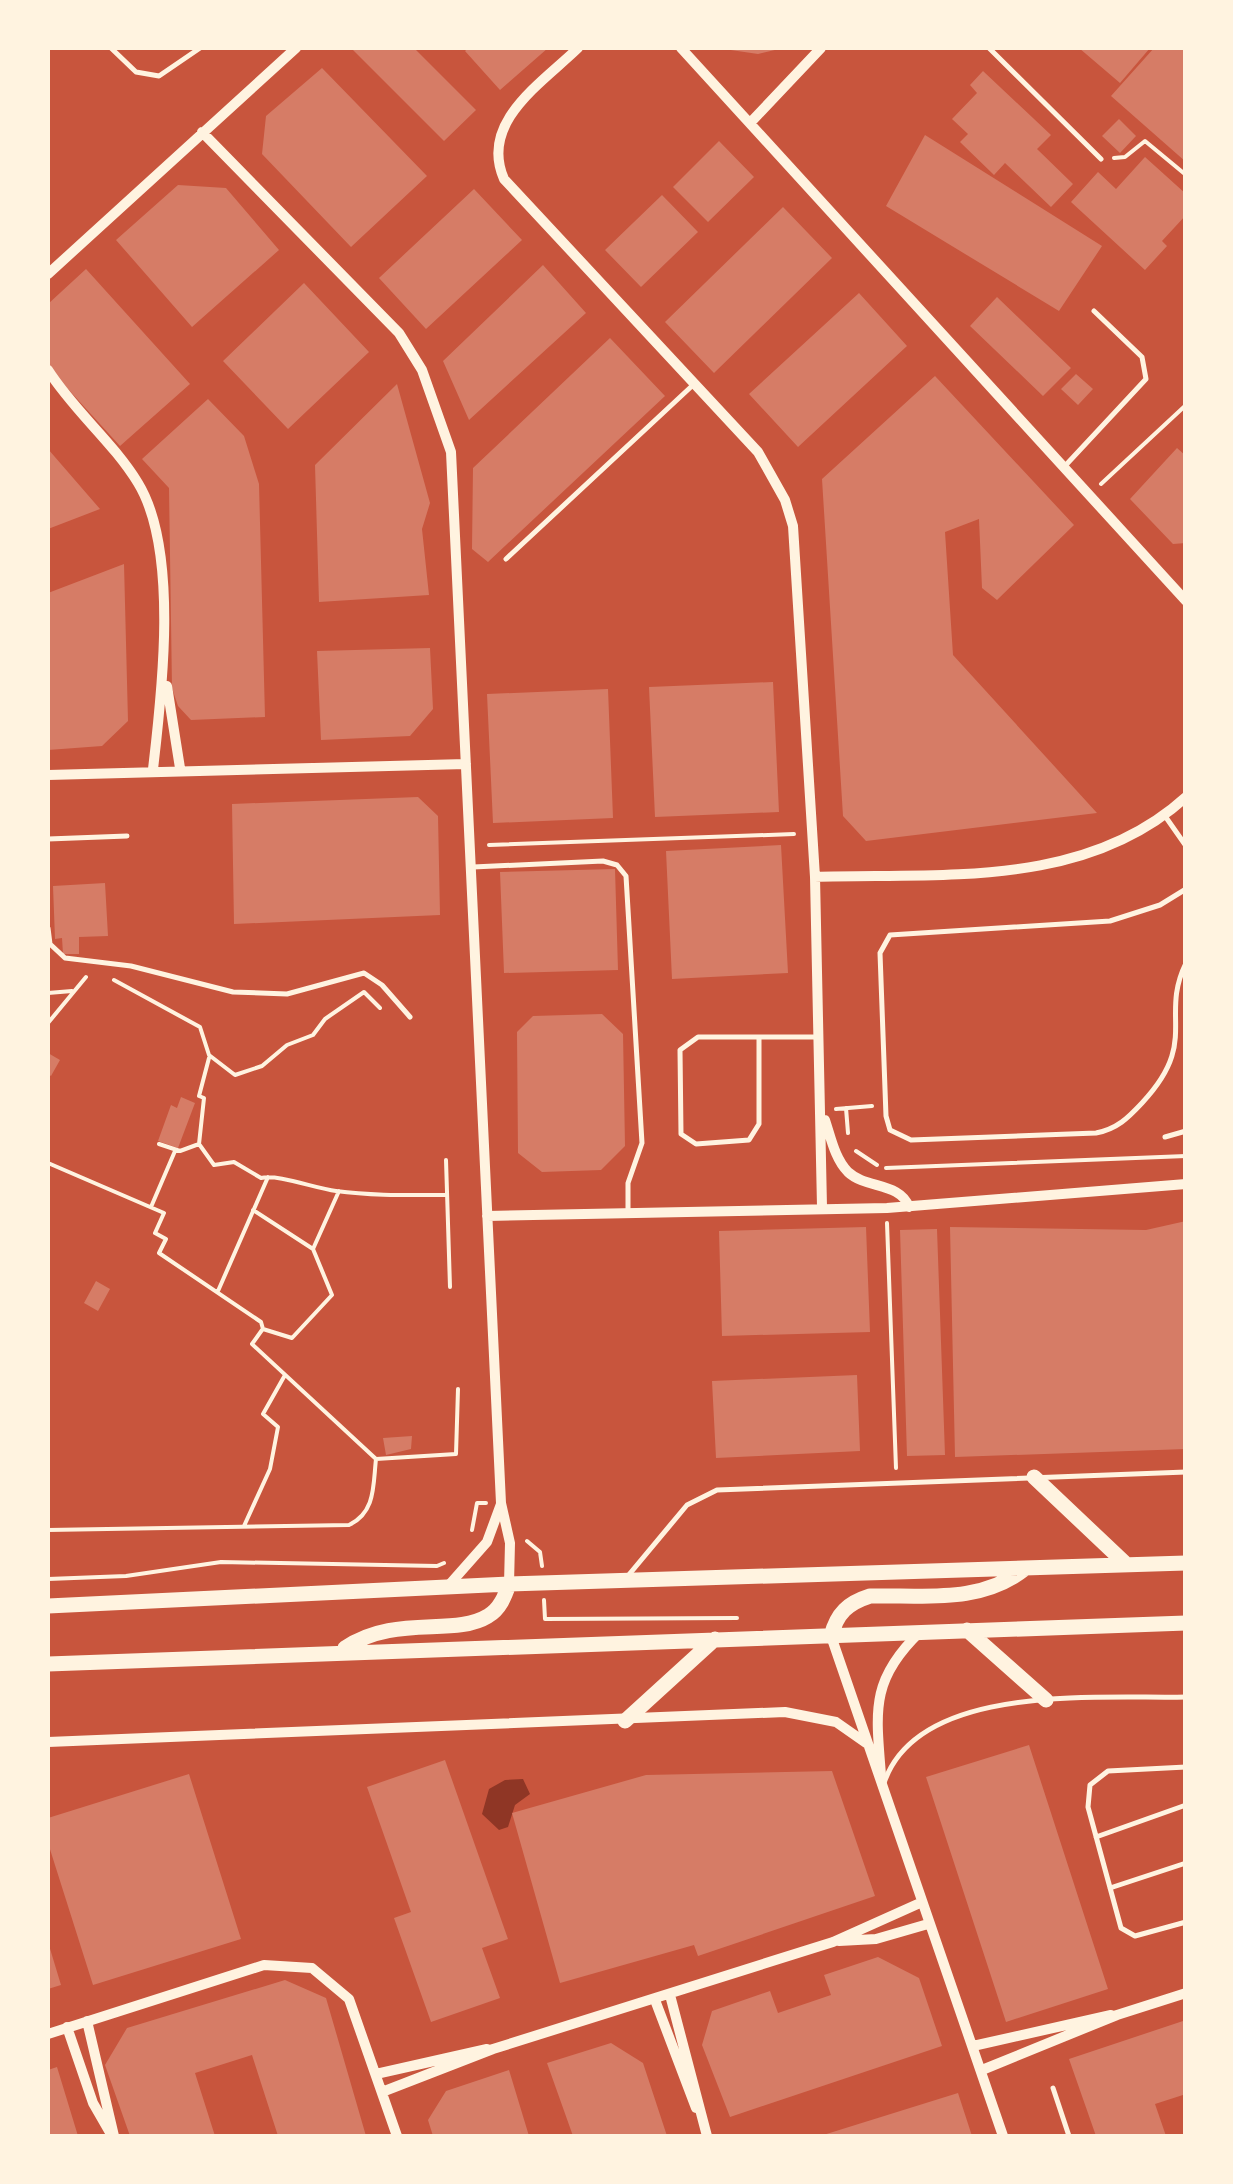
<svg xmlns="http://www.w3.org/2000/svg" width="1233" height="2184" font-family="'Crimson Pro',serif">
  <rect width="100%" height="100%" fill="#c8553d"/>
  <path fill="#8f3625" d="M523,1779L530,1794L515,1805L508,1827L499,1830L482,1814L489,1789L505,1780Z"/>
  <path fill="#d67c66" d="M351,48H414L476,110L444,141Z
    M468,48H548L500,90L465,51Z
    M717,48H779V49L758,54Z
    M1079,48H1150L1120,83Z
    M1154,48H1186V162L1111,96Z
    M322,68L427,176L351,247L262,154L266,116Z
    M983,71L1051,135L1037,149L1073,184L1051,207L1005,163L994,175L960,142L968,134L952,119L977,93L970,85Z
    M1119,119L1136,136L1120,153L1102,136Z
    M925,135L1102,246L1059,311L886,206Z
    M719,141L754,177L708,222L673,187Z
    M1145,157L1186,194V215L1162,241L1167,246L1145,270L1071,202L1098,172L1116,189Z
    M178,185L226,188L279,250L192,327L116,240Z
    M474,189L522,240L426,329L379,278Z
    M662,195L698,232L641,287L605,250Z
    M783,207L832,258L714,373L665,322Z
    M543,265L586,313L469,420L443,361Z
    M86,269L190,384L120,446L48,367V304Z
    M304,283L369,352L288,429L223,361Z
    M859,293L907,346L798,447L749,394Z
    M997,297L1071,368L1043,396L970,326Z
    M610,338L665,396L488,562L472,549L473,468Z
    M1076,374L1093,389L1078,405L1061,389Z
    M935,376L1074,525L997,600L982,588L979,519L945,532L953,655L1097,813L866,841L843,816L822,479Z
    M397,384L430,503L422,529L429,595L319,602L315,465Z
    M208,399L244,436L259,484L265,717L191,720L178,706L172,688L169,488L142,459Z
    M1177,448L1186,456V543L1173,544L1130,499Z
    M48,449L100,509L48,529Z
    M124,564L128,721L102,746L48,750V593Z
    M430,648L433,709L410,736L321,740L317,651Z
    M773,682L779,812L655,817L649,687Z
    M608,689L613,818L493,823L487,694Z
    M418,797L438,816L440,915L234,924L232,804Z
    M781,845L788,973L672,979L666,851Z
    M615,869L618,970L504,973L500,872Z
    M105,883L108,936L79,937V954H63L62,938L55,939L53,886Z
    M602,1014L623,1034L625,1146L601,1170L542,1172L518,1153L517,1032L533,1016Z
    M48,1053L60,1060L51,1076L48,1074Z
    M181,1097L195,1103L178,1148L158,1141L171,1105L177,1108Z
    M1186,1221V1449L955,1457L950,1227L1146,1230Z
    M866,1227L870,1332L722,1336L719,1231Z
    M937,1229L945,1455L907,1456L900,1230Z
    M96,1281L110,1289L98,1311L84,1303Z
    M857,1375L860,1451L716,1458L712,1381Z
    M412,1436L411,1449L386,1455L383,1438Z
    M1029,1745L1108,1989L1006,2022L926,1777Z
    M445,1760L508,1939L482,1948L500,1998L431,2022L394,1918L411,1912L367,1787Z
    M832,1771L875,1896L698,1956L694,1945L560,1983L512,1813L646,1775Z
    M189,1774L241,1939L93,1985L48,1843V1818Z
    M48,1942L61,1985L48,1989Z
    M878,1957L919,1978L942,2046L730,2117L702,2045L712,2011L770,1991L778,2013L831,1995L824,1975Z
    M285,1980L326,1998L366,2136H278L252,2055L195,2073L215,2136H130L105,2065L127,2028Z
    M1186,2020V2094L1155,2104L1166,2136H1096L1069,2059Z
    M611,2043L643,2063L667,2136H573L547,2063Z
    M57,2067L78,2136H48V2070Z
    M509,2070L529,2136H433L428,2120L446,2091Z
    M958,2093L972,2136H820Z"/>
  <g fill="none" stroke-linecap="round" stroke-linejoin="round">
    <path stroke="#fff3e0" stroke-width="4" d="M1114,158L1125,157L1145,141L1186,175
      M1101,484L1186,405
      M489,845L794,834
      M114,980L200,1027L209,1055L235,1075L262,1066L287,1045L313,1035L325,1019L364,992L380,1008
      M48,993L72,991
      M48,1023L86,977
      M209,1058L199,1096L204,1098L199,1144L214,1165L234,1162L261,1178C278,1174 314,1188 336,1191C373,1196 410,1195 447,1195
      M846,1108L848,1133
      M836,1109L872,1106
      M159,1144L180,1151L199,1144
      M856,1151L877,1165
      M446,1160L450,1287
      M48,1163L164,1213L155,1233L166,1239L159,1253L261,1322L263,1329L292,1338L332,1295L313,1249L253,1210
      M886,1168L1186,1156
      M151,1207L175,1151
      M887,1223L896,1468
      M313,1249L339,1191
      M218,1291L268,1177
      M262,1330L252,1344L376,1459
      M244,1526L270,1469L278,1427L263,1414L285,1375
      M48,1530L349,1525C376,1512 373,1485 376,1459L456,1454L458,1389
      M472,1530L477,1503H486
      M527,1541L540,1552L542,1566
      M48,1579L126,1576L221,1562L437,1566L444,1563
      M544,1600L545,1619L737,1618"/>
    <path stroke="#fff3e0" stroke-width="5" d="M111,48L136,72L159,76L200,48
      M989,48L1101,159
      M1064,467L1146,379L1142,357L1094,311
      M506,559L693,385
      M1165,816L1186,846
      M48,839L127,836
      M473,867L603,861L617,865L626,876L642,1143L628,1183V1213
      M1186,889L1160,905L1110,921L890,935L880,953L886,1116L890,1130L911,1140L1096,1133C1117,1129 1128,1118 1142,1103C1200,1041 1159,1018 1186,963
      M48,928L50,944L65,958L131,966L233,992L287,994L364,973L382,985L410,1017
      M698,1037H759V1124L749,1140L696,1144L681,1134L680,1050Z
      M759,1037H816
      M1165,1137L1186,1131
      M627,1577L687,1505L717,1490L1186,1472
      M1186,1767L1108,1771L1090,1785L1088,1807L1121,1928L1135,1936L1186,1922
      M884,1783C918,1682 1099,1699 1186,1697
      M1096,1837L1186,1805
      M1110,1888L1186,1863
      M1053,2088L1069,2136"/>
    <path stroke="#fff3e0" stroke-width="10" d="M578,48C542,83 479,122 504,179L758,452L785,500L793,526L815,877L822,1207
      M681,48L1186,601
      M751,122L821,48
      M202,132L399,333L422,370L451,452L501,1503L510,1543L509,1584
      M48,274L296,48
      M48,370C74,411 113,442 138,483C179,550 162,693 153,769
      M167,686L180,768
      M48,775L466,764
      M815,877C942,873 1085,889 1186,797
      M825,1120C831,1138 835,1159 848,1172C866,1189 900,1182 909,1207
      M487,1216L887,1208L1186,1184
      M449,1585L487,1542L501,1504
      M831,1636L1003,2136
      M48,1742L785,1712L836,1722L866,1743
      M881,1775C876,1711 870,1680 920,1632
      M839,1941L876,1939L928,1924
      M670,1995L707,2136
      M655,2000L696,2108
      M87,2021L114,2136
      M67,2027L93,2103L112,2136
      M48,2034L264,1965L312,1968L349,1999L397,2136
      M973,2046L1111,2015
      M982,2070L1117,2015L1186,1993
      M376,2074L487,2049
      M382,2092L493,2049L833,1942L920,1903"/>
    <path stroke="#fff3e0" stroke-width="15" d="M1034,1477L1127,1565
      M48,1606L509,1584L1186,1563
      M967,1630L1046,1700
      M831,1636C837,1613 848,1603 870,1596C925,1595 981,1604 1026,1568
      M345,1648C395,1614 454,1637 488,1616C500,1609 505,1596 509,1584
      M48,1664L1186,1623
      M625,1721L715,1639"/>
  </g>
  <rect width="1233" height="2184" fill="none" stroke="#fff3e0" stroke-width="100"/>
</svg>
